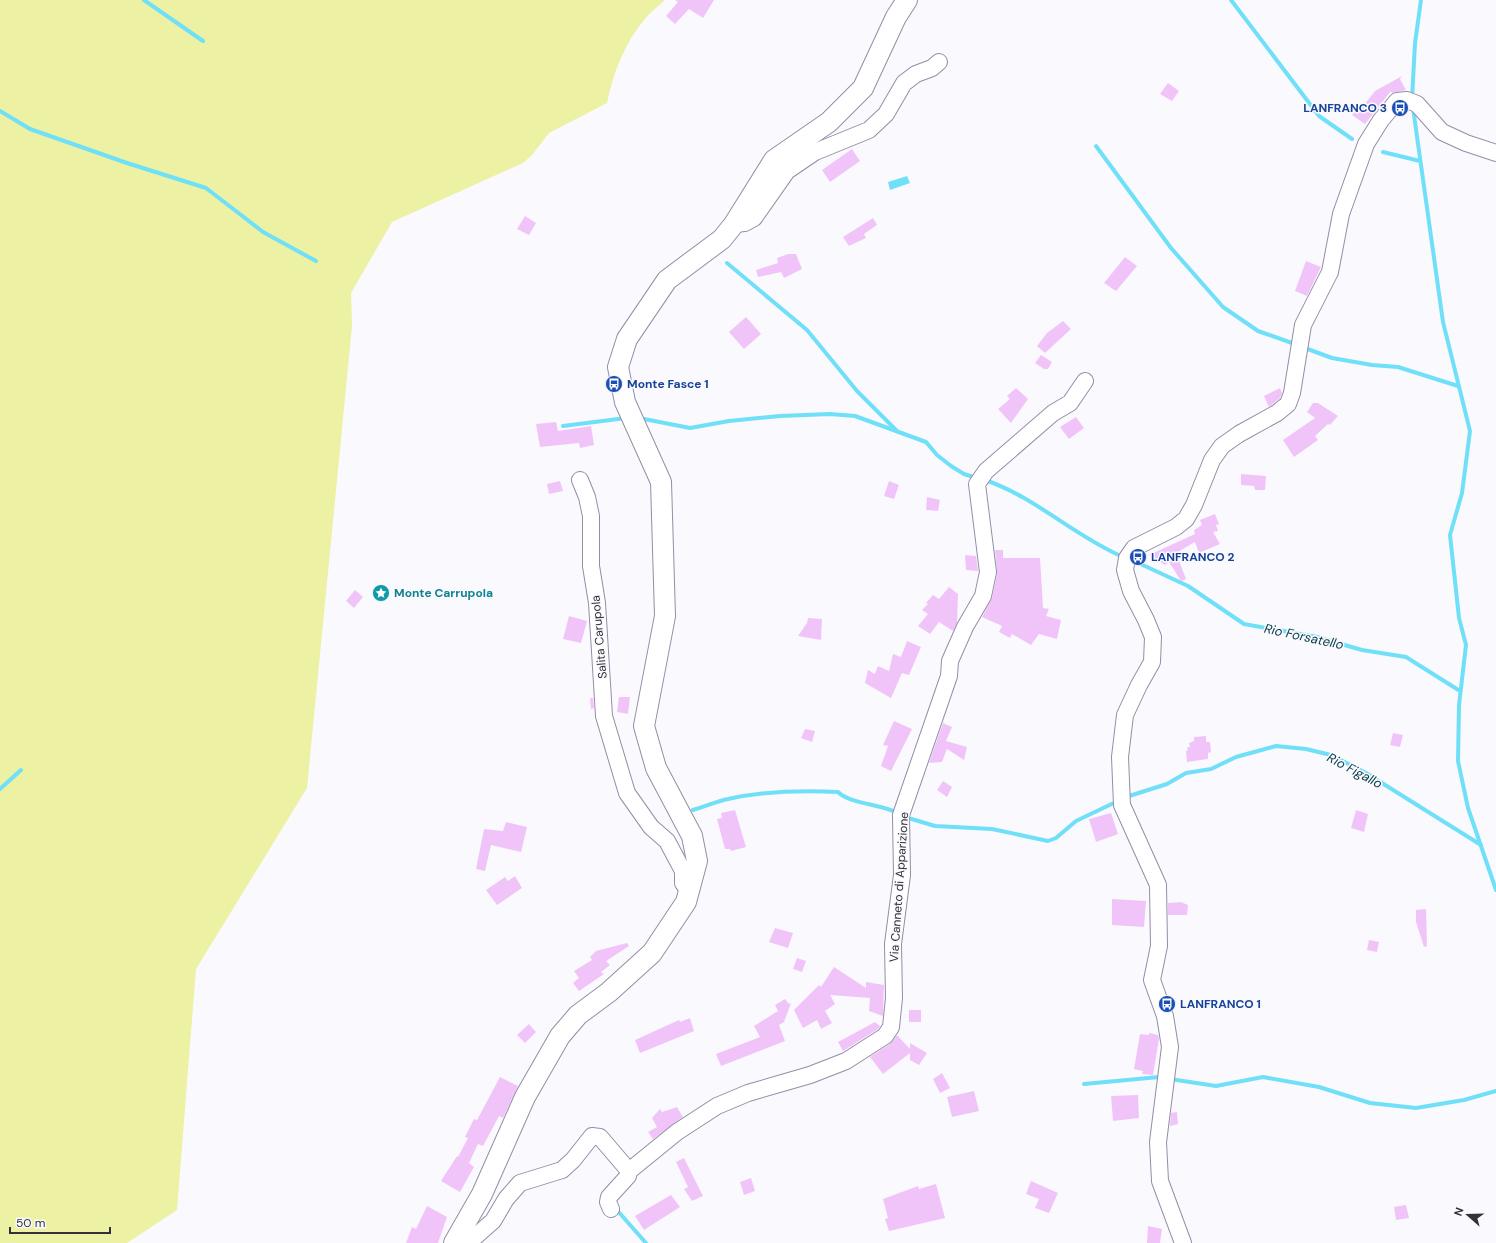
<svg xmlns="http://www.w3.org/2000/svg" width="1496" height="1243" font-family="'DM Sans',sans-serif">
  <rect width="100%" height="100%" fill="#faf9fe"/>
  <path fill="#ecf1a3" d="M0,0H665C659,6 650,12 645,19C625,42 613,73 607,103L549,133L532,155L523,163L392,222L351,293L352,326L307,788L196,969L177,1210L127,1243H0Z"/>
  <path fill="#70dff8" d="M907,176L910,183L890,190L888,182Z"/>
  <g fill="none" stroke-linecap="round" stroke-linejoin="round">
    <path stroke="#70dff8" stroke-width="4" d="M144,0L203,41
      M1231,0L1319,116L1352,139
      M1412,99L1415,43L1421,0
      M1413,108L1443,322L1470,431L1462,493L1450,535L1459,618L1466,645L1459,705L1458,761L1468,808L1496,890
      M0,111L30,129L127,163L206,188L263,232L316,261
      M1096,146L1171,248L1223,307L1258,331L1292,343
      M1383,152L1420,161
      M727,263L807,330L857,391L898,432
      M1305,348L1332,358L1372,365L1398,367L1458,386
      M639,418L690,428L729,421L780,416L830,414L855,416L926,442L937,455L951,466L964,474L977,478
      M563,426L626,418
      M985,480C1035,497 1073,535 1121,556
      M1132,560L1188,586L1244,624L1317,637L1362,650L1406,657L1460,691
      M0,789L21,770
      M1126,797L1167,784L1186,773L1211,769L1236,757L1276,746L1306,749L1331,755L1366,773L1481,845
      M693,810C705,807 717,801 728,799C765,791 801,790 838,792C850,804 881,804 898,813
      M905,817L935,826L992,829L1048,841L1056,838L1076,821L1118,801
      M1170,1079L1216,1086L1263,1077L1319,1087L1370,1103L1416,1108L1464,1100L1496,1091
      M1084,1084L1159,1077
      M616,1209L646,1243"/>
  </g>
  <path fill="#f1c4f9" d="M675,0H714L703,18L689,9L675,24L666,16L678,2Z
    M1402,76L1400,79L1406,90L1392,93L1391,91L1365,124L1352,115L1359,107L1361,109L1375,91Z
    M1168,83L1179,91L1172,101L1160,94Z
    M852,149L860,161L830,182L822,170Z
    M525,216L536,223L529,235L517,229Z
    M873,218L877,225L864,234L866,238L849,246L843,237Z
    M788,254H796L802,269L784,278L781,272L758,277L756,270L778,263L777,258Z
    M1125,257L1137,266L1116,291L1104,283Z
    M1306,261L1321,267L1307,296L1295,291Z
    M746,317L761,334L744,349L729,332Z
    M1063,321L1071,329L1045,353L1037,346L1047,333Z
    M1041,355L1052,362L1048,369H1044L1035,363Z
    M1016,388L1028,399L1011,423L998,409L1010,399L1007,396Z
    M1280,388L1282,393L1280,398L1269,407L1264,396Z
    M1313,403H1318L1338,416L1330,425L1328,424L1315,436L1318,440L1294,457L1283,440L1315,418L1307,412Z
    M1076,417L1084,428L1069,439L1060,427Z
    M556,422L558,431L591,426L594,445L580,448L579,443L540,447L536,424Z
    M1241,474L1266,476L1265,490H1255L1254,486L1241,485Z
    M560,481L563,491L549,494L547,484Z
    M889,481L899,485L894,499L884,496Z
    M927,497L940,500L938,511L926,510Z
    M1215,514L1219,524L1216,525L1218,531L1213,532L1220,544L1199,553L1195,542L1176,553L1186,579L1181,581L1169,562L1165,565L1149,555L1195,534L1194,530L1202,525L1200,520Z
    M995,550H1003V558H1040L1043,608L1049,609L1046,616L1061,620L1057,639L1039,634L1031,645L1012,634L1010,638L999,632L1002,626L982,617L992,598L997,574Z
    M965,555L976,556L978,571L966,570Z
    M949,587L958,594L957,623L953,631L939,622L930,634L918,626L928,614L922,610L928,604L926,603L933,595L939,599Z
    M355,590L363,597L354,608L346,601Z
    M569,616L587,621L581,643L563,639Z
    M808,618L822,619L821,640L798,636L807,623Z
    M907,641L921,647L909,675L902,673L891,698L865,683L868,670L875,674L878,666L889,671L893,654L901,657Z
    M619,697H630L628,714L617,712Z
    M590,698H593L594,708L591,709Z
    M894,721L912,729L891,771L881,766L888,746L883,745Z
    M943,723L952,727L946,741L967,747L964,760L947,749L942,762L929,763Z
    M805,729L815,731L812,742L801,738Z
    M1393,733L1403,735L1400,747L1390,745Z
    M1206,736V742H1210L1211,752L1208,753V759L1187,762L1186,751L1188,750L1187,747H1190L1189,743L1194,741V737Z
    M943,781L952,787L947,797L937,790Z
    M735,810L746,847L731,851L730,849H725L717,819L722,818L721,813Z
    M1356,810L1368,814L1364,832L1351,828Z
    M1111,813L1118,834L1096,842L1089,819Z
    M506,822L527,827L521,852L491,845L485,871L476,869L484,829L503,831Z
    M515,876L522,888L497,905L486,890L505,877L508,881Z
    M1112,899L1146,901L1144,927L1112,925Z
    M1181,902L1188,905L1187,915H1168V903Z
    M1426,909L1427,946L1424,947L1416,922V910Z
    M775,928L793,933L788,948L769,942Z
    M1369,940L1379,942L1377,952L1367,950Z
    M627,943L629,946L606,961L610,965L601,972L604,974L579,991L573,983L579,978L574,971L592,960L590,957L596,951Z
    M797,958L806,961L802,972L793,969Z
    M834,967L866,988V982L884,985L883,1016L869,1011L870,998L830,995L835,1004L825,1011L832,1023L821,1029L817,1020L803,1028L794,1010L819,985L821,987Z
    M785,999L789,1004L791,1003L784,1022L779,1025L785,1041L721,1066L716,1054L760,1037L754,1026L778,1011L775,1005Z
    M909,1010H921V1022H909Z
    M690,1018L694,1031L640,1053L635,1040L679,1020L680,1022Z
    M875,1022L880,1026L878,1029L843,1051L838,1042Z
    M529,1024L536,1032L525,1043L517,1035Z
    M1149,1033L1158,1035L1159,1039L1153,1075L1142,1074L1143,1071L1134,1069L1140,1034L1149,1035Z
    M897,1035L910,1049V1043L927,1053L919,1065L910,1060V1053L883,1074L870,1057L890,1044Z
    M942,1073L950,1088L940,1093L933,1079Z
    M500,1077L518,1086L503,1118L499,1116L483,1146L478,1144L469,1163L474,1167L460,1192L441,1181L457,1156L458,1157L468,1138L465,1137L474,1119L477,1120Z
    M974,1091L979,1111L952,1117L947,1097Z
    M1138,1095L1139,1118L1113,1121L1111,1096Z
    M677,1107L683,1117L653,1139L648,1132L657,1127L652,1118L660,1109L662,1112Z
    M1177,1112L1178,1124L1170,1126L1171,1113Z
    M684,1158L703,1196L692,1201L684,1189L688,1187L676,1162Z
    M751,1178L755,1191L744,1195L740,1182Z
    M1031,1181L1058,1193L1049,1213L1035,1208L1039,1199L1026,1194Z
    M936,1184L945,1218L889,1231L885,1219L888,1218L883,1199L918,1186L919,1189Z
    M671,1195L680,1207L644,1230L635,1216Z
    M1406,1205L1409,1218L1396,1220L1394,1207Z
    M427,1206L447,1217L438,1243H406L412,1227L416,1229Z
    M1148,1226L1162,1229L1160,1243H1147Z"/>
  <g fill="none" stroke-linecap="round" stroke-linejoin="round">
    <g stroke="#948da6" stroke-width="18">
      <path id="minor" d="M734,224L745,223L754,218L787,171L815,152L869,130L886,114L904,83L916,74L932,68L939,62
        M580,480L587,497L591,516V566L597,603L604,716L627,793L651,827L667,841L683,871V883L689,891
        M611,1209L608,1202L609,1197L628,1176L629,1171
        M468,1243L493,1221L506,1199L520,1183L562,1170L573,1160L592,1136L600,1137L629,1171L677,1132L717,1106L748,1093L810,1075L846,1061L885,1036L891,1027L894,998L893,944L902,875L901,815L949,676L950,661L965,627L983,596L988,572L977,484L986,471L1053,413L1070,403L1085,381
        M1183,1243L1160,1181L1158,1142L1170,1047L1165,1016L1152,980L1159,946L1158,885L1122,805L1120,757L1125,715L1139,685L1152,662L1153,637L1146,620L1131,591L1125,570L1127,558L1134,548L1176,527L1186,519L1194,505L1212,460L1222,446L1239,434L1277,413L1288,404L1292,393L1303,325L1330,272L1341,214L1366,144L1381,120L1397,101L1407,100L1417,104L1442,132L1466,143L1496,153"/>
    </g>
    <g stroke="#948da6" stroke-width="22">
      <path id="major" d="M454,1243L482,1194L525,1097L560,1036L578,1015L609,992L652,953L686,902L697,861L692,836L656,768L644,726L665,616L661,482L625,402L618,367L627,339L667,280L722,239L734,224L774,160L829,122L863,88L896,17L907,0"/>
    </g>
    <use href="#minor" stroke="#fff" stroke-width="16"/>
    <use href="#major" stroke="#fff" stroke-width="20"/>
  </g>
  <defs>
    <g id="bus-disc" transform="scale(0.9)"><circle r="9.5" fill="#1a4fb4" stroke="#faf9fe"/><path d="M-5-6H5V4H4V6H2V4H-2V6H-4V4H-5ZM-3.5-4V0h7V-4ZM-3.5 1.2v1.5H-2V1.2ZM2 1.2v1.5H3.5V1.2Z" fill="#fff"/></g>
    <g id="sight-disc" transform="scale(0.9)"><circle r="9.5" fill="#0f9aa8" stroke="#faf9fe"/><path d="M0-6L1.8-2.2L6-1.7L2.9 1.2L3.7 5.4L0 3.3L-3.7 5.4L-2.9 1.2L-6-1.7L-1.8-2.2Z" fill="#fff"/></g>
  </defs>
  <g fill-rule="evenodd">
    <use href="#bus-disc" x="1400" y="108"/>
    <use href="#bus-disc" x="614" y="384"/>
    <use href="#bus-disc" x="1138" y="557"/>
    <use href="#sight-disc" x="381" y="593"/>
    <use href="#bus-disc" x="1167" y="1004"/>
  </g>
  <g text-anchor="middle" stroke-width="3" stroke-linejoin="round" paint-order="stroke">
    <g font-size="12" font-weight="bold" fill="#164399" stroke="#faf9fe" text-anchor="start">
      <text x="1387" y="112" text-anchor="end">LANFRANCO 3</text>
      <text x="627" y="388">Monte Fasce 1</text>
      <text x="1151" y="561">LANFRANCO 2</text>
      <text x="1180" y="1008">LANFRANCO 1</text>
    </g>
    <g font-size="12" font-weight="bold" fill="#0d838f" stroke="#faf9fe" text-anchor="start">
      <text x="394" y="597">Monte Carrupola</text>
    </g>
    <g font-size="12" fill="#33303a" stroke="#faf9fe">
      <text transform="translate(599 637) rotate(-95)" y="4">Salita Carupola</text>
      <text transform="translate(899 887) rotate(-86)" y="4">Via Canneto di Apparizione</text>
    </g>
    <g font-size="13" font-style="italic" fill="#043b46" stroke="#faf9fe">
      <text transform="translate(1304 636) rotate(12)" y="5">Rio Forsatello</text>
      <text transform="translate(1355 770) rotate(28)" y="5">Rio Figallo</text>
    </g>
  </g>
  <g transform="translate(1468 1215) rotate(290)" stroke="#faf9fe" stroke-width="3" paint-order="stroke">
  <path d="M0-3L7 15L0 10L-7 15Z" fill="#33303a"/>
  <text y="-6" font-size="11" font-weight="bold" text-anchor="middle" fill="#33303a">N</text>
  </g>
  <path d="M10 1227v6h100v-6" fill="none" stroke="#33303a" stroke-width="2"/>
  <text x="16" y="1227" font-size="12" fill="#33303a" stroke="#faf9fe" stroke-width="3" paint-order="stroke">50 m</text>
</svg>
